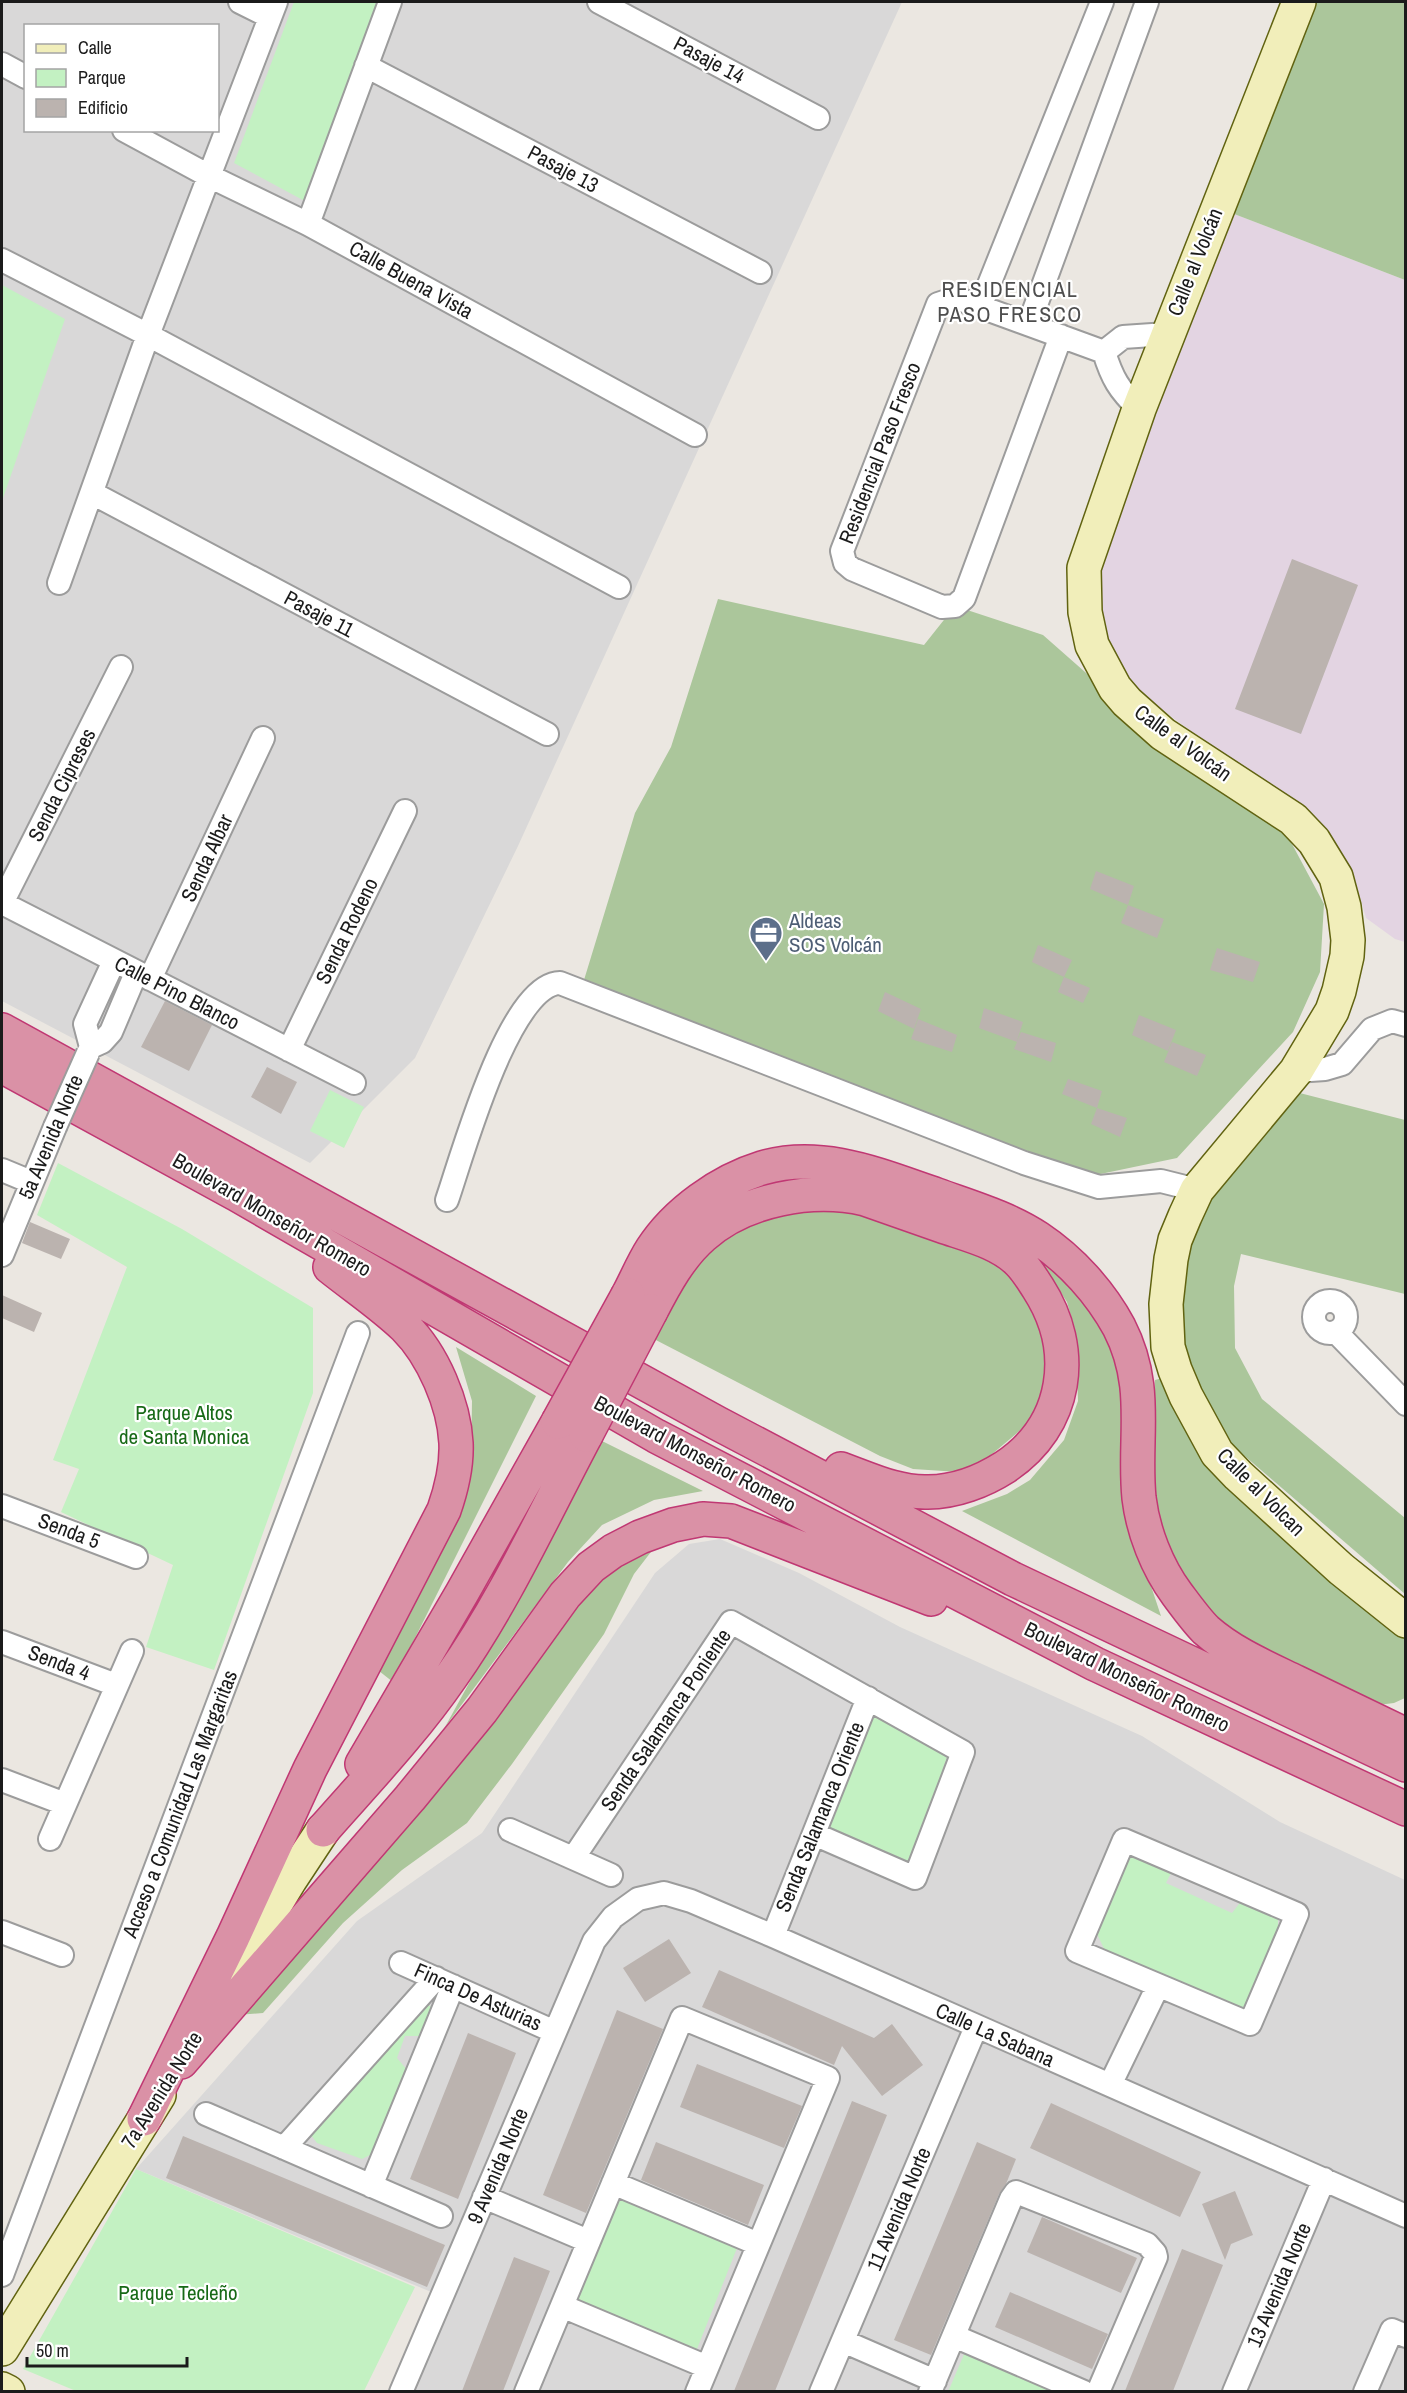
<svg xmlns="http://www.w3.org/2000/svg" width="1407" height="2393" font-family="'Archivo Narrow',sans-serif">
  <rect width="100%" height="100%" fill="#ebe7e1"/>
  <path fill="#d9d8d8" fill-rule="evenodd" d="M2,2H902L518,846L415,1058L310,1163L2,1001ZM26,26H218V130H26Z
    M720,1539L799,1573L900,1627L1142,1736L1280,1822L1405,1880V2391H398L436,2294L136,2169L357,1921L482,1833L655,1573L689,1544Z"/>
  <path fill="#e3d4e2" d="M1229,212L1405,280V942L1395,939L1366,918L1354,876L1331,842L1251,774L1130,687L1110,653L1100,621L1098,584L1106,545Z"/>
  <path fill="#abc69b" d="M1307,2H1405V280L1229,212Z
    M718,599L924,645L955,606L1043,635L1186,761L1284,829L1324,904L1320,972L1293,1032L1177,1158L1086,1177L584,980L635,813L671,747Z
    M1288,1090L1405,1120V1294L1241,1254L1234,1286L1235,1348L1262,1399L1405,1518V1594L1232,1445L1203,1408L1179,1358L1185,1237L1212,1186Z
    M852,1209L996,1257L1029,1290L1047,1353L1044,1388L1030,1422L985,1460L959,1472L913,1469L880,1456L652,1338C665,1317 678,1289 693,1270C718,1240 758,1217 796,1211C814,1208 834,1209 852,1209Z
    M1037,1256L1086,1293L1115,1347L1144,1565L1161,1616L962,1511L1007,1494L1030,1480L1064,1440L1078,1401L1076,1334L1067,1302Z
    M456,1347L536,1396L393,1682L379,1671L471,1465L472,1401Z
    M1166,1377L1405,1626V1698L1394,1703L1378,1705L1231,1634L1193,1594L1159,1536L1152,1476L1155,1380Z
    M602,1441L703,1491L654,1500L602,1525L568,1562L445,1727Z
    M654,1548L634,1574L604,1634L512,1764L467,1823L402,1870L343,1923L263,2013L237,2015L606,1573Z"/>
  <path fill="#c3f1c2" d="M294,2H390L314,206L234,163Z
    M2,285L65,319L2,501Z
    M330,1090L364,1107L344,1148L310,1131Z
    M58,1163L182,1229L313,1308V1393L214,1670L146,1647L173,1565L61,1512L79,1469L53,1460L127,1267L37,1215Z
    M870,1713L947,1757L910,1863L822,1828Z
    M1138,1851L1173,1869L1166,1883L1232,1913L1242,1900L1278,1919V1934L1251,2000L1239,2011L1107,1955L1097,1934L1122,1860Z
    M425,2003L435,2009L423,2036H405L397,2058L408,2071L376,2152L362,2159L317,2143L308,2131Z
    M136,2169L415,2287L364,2391H76L23,2369Z
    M617,2196L737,2248L697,2349L576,2302Z
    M965,2352L1055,2392H948Z"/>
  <path fill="#bbb3af" d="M1292,559L1358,585L1301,734L1235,709Z
    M1096,871L1134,886L1128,905L1090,889Z
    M1128,905L1164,919L1157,938L1121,923Z
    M1038,945L1072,960L1064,977L1032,962Z
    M1217,948L1260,962L1253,982L1210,970Z
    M1064,977L1090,988L1083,1003L1058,992Z
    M885,992L921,1009L914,1029L878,1011Z
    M165,1001L212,1025L189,1071L141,1047Z
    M984,1008L1023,1022L1017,1041L1021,1032L1056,1043L1051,1062L1014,1049L1017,1042L979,1028Z
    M1139,1015L1176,1030L1168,1051L1132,1035Z
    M918,1019L957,1035L952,1052L911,1039Z
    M1172,1042L1206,1055L1197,1076L1164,1062Z
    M267,1067L297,1082L281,1114L251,1097Z
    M1068,1079L1102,1091L1097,1108L1062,1094Z
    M1097,1108L1127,1118L1120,1137L1091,1124Z
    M30,1222L70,1239L61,1259L22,1243Z
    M2,1295L42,1313L34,1332L2,1318Z
    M669,1939L691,1973L645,2002L623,1968Z
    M719,1970L874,2038L892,2024L923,2065L882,2096L842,2046L834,2065L702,2007Z
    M617,2010L663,2029L586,2213L543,2195Z
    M468,2033L516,2053L458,2199L410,2179Z
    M697,2064L802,2106L784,2148L680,2107Z
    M852,2101L887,2115L775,2391H734Z
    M1051,2103L1201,2172L1180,2217L1030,2148Z
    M183,2136L445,2245L427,2287L166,2178Z
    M656,2142L764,2185L748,2225L641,2180Z
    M977,2142L1016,2159L1006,2184L999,2194L931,2355L894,2340Z
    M1235,2191L1253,2235L1231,2244L1225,2260L1202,2204Z
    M1042,2217L1137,2258L1121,2293L1027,2252Z
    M1182,2249L1223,2265L1173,2391H1125Z
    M514,2257L550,2271L503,2391H462Z
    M1010,2292L1108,2334L1092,2369L995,2327Z"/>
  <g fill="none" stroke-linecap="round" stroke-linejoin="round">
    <g stroke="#9c9c9c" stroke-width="26">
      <path id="street" d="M240,2L270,17
        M599,2L818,118
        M2,64L26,77
        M366,66L760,272
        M124,130L209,176L308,224L695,435
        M308,224L390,2
        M2,260L148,335L619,587
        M980,307L1102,2
        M1029,324L1147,2
        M1061,336L964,598L955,606L942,607L852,569L845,563L842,551L938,304L956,298L1104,352
        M1139,409C1119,390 1112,378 1104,352L1123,337L1167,334
        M92,493L547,734
        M59,583L148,335L276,2
        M2,903L354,1083
        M2,903L121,667
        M150,979L263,738
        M91,1047L85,1024L114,961
        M91,1047L102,1042L111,1032L136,973
        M289,1050L405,811
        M1296,1071L1325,1069L1342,1064L1372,1029L1392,1021L1406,1025
        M2,1170L31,1182
        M447,1200C462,1157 509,984 560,983L1024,1163L1099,1187L1161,1181L1197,1190
        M2,1255L55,1127
        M1314 1317a16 16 0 1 1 32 0a16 16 0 1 1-32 0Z
        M1336,1332L1406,1404
        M2,1506L136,1557
        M2,1642L116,1685
        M2,1780L65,1804
        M510,1830L611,1875
        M50,1839L132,1651
        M1124,1840L1297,1914L1250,2024L1077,1951Z
        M574,1857L731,1622L963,1752L915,1878L814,1834
        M2,1932L62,1955
        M773,1936L868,1698
        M401,1963L555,2032
        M1110,2085L1158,1986
        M206,2114L441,2216
        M284,2148L436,1978
        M613,2183L758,2244
        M371,2186L453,1986
        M484,2197L588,2241
        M2,2275L358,1333
        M562,2306L707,2367
        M954,2336L1084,2392
        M843,2341L935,2381
        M401,2392L594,1941L613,1917L638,1899L664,1893L691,1901L773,1936L1406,2216
        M526,2392L682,2018L828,2078L697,2392
        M821,2392L976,2027
        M930,2392L1011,2199L1016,2192L1147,2244L1155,2253L1156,2257L1098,2392
        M1234,2392L1324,2179
        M1365,2392L1392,2330L1406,2336"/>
    </g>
    <g stroke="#616311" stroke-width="36">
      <path id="secondary" d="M1299,2L1139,409L1084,568L1085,612L1092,645L1115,688L1127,702L1163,734L1293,819L1314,841L1336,877L1344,907L1348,940L1347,956L1339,991L1332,1011L1296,1071L1197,1190L1185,1216L1175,1240L1171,1259L1166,1304L1168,1347L1175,1370L1186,1396L1217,1453L1238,1475L1341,1569L1406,1621
        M210,2012L290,1880L323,1830
        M2,2349L159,2095
        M2,2389L8,2392"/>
    </g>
    <g stroke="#c03873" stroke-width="36">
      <path id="highway" d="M2,1030L717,1423L1013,1579L1406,1765
        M2,1066L236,1194L656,1436L1095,1664L1406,1809
        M628,1295C636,1280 643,1263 652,1249C676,1212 720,1181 762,1168C822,1150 881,1176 937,1195C970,1207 1008,1218 1038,1238C1071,1260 1100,1292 1119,1327C1150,1387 1133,1437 1139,1498C1143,1531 1157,1567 1177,1594C1186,1606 1196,1620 1206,1630C1232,1653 1265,1667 1296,1682C1333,1700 1369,1717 1406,1735
        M651,1311C665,1284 680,1256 703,1236C744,1199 813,1187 865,1199C891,1208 916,1217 942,1226C968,1235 999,1242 1019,1262C1027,1270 1032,1279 1038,1288C1078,1350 1068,1425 1005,1467C983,1481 955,1492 928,1492C897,1493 869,1479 841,1469
        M362,1764L462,1593L558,1422
        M323,1830C367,1780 413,1732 451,1677C504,1602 543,1516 586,1435
        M181,2062L410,1798L482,1710L565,1595L591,1567L613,1551L640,1537L673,1525L703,1519L731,1521L931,1599
        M144,2119L233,1937L310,1769L444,1510C451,1490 457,1465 456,1443C454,1404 433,1355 405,1327C382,1305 355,1287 330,1267"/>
    </g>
    <use href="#street" stroke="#fff" stroke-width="22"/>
    <use href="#secondary" stroke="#f1eeba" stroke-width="33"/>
    <use href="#highway" stroke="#da91a6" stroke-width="33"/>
    <g stroke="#9c9c9c" stroke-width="26" stroke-linecap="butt">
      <path id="street-bridge" d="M55,1127L88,1053"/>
    </g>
    <g stroke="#c03873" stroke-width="36" stroke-linecap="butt">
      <path id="highway-bridge" d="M558,1422L628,1295
        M586,1435L651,1311"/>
    </g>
    <use href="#street-bridge" stroke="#fff" stroke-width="22"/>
    <use href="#highway-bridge" stroke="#da91a6" stroke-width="33"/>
  </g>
  <defs>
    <g id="office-pin" transform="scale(1.725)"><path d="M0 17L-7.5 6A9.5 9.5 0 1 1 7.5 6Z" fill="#5c6f8a" stroke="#fff"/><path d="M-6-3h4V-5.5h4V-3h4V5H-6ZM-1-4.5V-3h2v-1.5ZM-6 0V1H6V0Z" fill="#fff"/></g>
  </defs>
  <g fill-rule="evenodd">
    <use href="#office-pin" x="766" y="933"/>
  </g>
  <g text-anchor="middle" stroke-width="4.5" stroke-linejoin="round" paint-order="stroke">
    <g font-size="21" fill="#1b1b1b" stroke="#fff">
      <text transform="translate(709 60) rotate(28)" y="7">Pasaje 14</text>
      <text transform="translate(563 169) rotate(28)" y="7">Pasaje 13</text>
      <text transform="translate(1195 262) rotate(-68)" y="7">Calle al Volcán</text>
      <text transform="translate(411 280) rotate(29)" y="7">Calle Buena Vista</text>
      <text transform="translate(880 453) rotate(-69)" y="7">Residencial Paso Fresco</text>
      <text transform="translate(319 614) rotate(28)" y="7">Pasaje 11</text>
      <text transform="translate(1183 743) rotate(36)" y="7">Calle al Volcán</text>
      <text transform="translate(62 785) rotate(-63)" y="7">Senda Cipreses</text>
      <text transform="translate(207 858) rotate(-65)" y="7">Senda Albar</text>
      <text transform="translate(347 931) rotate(-64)" y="7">Senda Rodeno</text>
      <text transform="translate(177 993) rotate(27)" y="7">Calle Pino Blanco</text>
      <text transform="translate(51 1137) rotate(-67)" y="7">5a Avenida Norte</text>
      <text transform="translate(272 1215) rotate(30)" y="7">Boulevard Monseñor Romero</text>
      <text transform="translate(695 1454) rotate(28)" y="7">Boulevard Monseñor Romero</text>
      <text transform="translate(1261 1492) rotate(45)" y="7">Calle al Volcan</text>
      <text transform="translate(69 1531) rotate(21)" y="7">Senda 5</text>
      <text transform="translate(59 1663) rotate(21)" y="7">Senda 4</text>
      <text transform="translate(1127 1677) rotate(26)" y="7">Boulevard Monseñor Romero</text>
      <text transform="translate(666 1720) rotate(-56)" y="7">Senda Salamanca Poniente</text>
      <text transform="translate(180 1804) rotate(-69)" y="7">Acceso a Comunidad Las Margaritas</text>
      <text transform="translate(820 1817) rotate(-68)" y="7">Senda Salamanca Oriente</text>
      <text transform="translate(478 1997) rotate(24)" y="7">Finca De Asturias</text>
      <text transform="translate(995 2035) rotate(24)" y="7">Calle La Sabana</text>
      <text transform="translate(162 2090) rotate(-58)" y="7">7a Avenida Norte</text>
      <text transform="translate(498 2166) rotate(-67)" y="7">9 Avenida Norte</text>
      <text transform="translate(899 2209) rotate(-67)" y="7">11 Avenida Norte</text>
      <text transform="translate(1279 2285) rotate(-67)" y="7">13 Avenida Norte</text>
    </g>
    <g font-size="21" fill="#4e5e75" stroke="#fff" text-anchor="start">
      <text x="789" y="928">Aldeas<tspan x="789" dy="24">SOS Volcán</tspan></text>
    </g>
    <g font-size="21" fill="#186a17" stroke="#fff">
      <text x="184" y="1420">Parque Altos<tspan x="184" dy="24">de Santa Monica</tspan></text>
      <text x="178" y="2300">Parque Tecleño</text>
    </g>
    <g font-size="22" letter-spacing="1.5" fill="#4e4e4e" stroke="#fff">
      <text x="1010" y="297">RESIDENCIAL<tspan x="1010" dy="25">PASO FRESCO</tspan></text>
    </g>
  </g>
  <rect width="1407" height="2393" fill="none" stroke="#1b1b1b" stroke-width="6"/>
  <rect x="24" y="24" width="195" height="108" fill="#ffffff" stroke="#a4a4a4" stroke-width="1.5"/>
  <rect x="36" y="44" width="30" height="9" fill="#f1eeba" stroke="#a4a4a4" stroke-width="1.5"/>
  <text x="78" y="54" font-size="18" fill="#1b1b1b">Calle</text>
  <rect x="36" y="69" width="30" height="18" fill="#c3f1c2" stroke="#a4a4a4" stroke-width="1.5"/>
  <text x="78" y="84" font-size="18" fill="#1b1b1b">Parque</text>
  <rect x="36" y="99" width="30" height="18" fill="#bbb3af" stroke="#a4a4a4" stroke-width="1.5"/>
  <text x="78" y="114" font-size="18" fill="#1b1b1b">Edificio</text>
  <path d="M27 2357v9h160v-9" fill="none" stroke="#1b1b1b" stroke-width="3"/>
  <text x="36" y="2357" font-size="18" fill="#1b1b1b" stroke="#ffffff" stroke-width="4.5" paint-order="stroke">50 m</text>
</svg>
